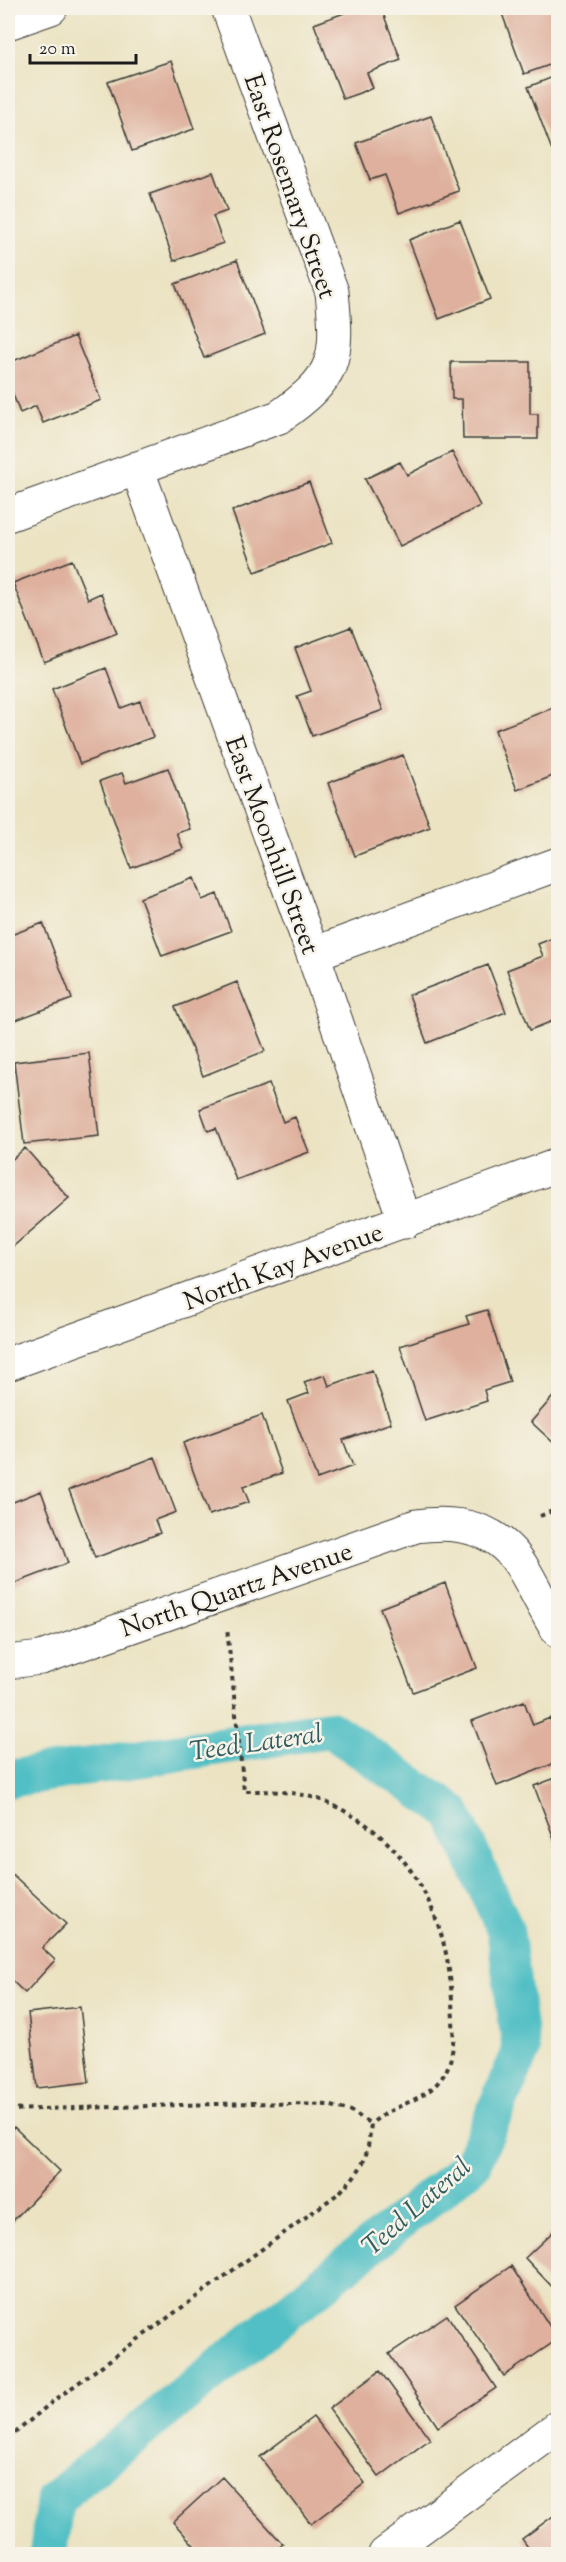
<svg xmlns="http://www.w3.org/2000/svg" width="566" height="2562" font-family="'Sorts Mill Goudy',serif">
  <rect width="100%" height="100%" fill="#f7f3e8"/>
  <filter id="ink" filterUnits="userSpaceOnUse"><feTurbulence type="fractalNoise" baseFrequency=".0167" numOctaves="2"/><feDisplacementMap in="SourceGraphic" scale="12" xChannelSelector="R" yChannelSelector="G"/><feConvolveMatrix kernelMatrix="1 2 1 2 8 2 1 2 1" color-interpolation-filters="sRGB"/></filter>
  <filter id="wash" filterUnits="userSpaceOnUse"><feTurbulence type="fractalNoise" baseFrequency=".008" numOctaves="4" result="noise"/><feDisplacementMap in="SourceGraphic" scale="24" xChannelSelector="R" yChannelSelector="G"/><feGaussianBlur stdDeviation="1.35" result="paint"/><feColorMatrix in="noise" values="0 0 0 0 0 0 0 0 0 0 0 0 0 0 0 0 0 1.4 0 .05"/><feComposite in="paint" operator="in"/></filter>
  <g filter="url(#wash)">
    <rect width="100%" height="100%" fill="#ebe3c2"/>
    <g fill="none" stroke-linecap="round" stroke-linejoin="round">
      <path stroke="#51bfc5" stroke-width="38" d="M8,1779L330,1729L452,1812L505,1929L521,2051L472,2164L55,2499L48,2554"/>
    </g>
    <g id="blocks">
      <path fill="#deb09d" d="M358,8H381L401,60L367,73L373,88L343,99L314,24Z
        M500,8H558V62L524,74Z
        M171,61L194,129L132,151L108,82Z
        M558,75V166L528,87Z
        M431,116L459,191L399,213L385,175L370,180L356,143Z
        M213,172L227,211L213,216L223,243L174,261L150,194Z
        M460,220L490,299L439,319L409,240Z
        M237,260L265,334L204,358L175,284Z
        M75,336L101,400L43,423L36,406L20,413L8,381V363Z
        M451,362H530V414H538V439H463L462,399H452Z
        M452,452L480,506L400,546L365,479L400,462L407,475Z
        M309,482L332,543L255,572L232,511Z
        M72,560L88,599L101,593L117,633L44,662L13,583Z
        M351,627L383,710L312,736L297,696L311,691L295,648Z
        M106,668L121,708L140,701L153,737L80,764L52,689Z
        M558,706V774L517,790L495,730Z
        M403,755L430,827L355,856L328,783Z
        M168,768L190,829L177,833L183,849L131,868L100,781L122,773L126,783Z
        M194,878L202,900L217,894L231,931L162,956L140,898Z
        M43,923L72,999L8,1023V936Z
        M558,936V1019L530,1030L507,970L543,956L538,944Z
        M488,965L506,1012L427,1043L409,995Z
        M237,982L265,1051L203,1076L175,1007Z
        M89,1053L99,1136L24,1144L14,1062Z
        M269,1084L283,1122L295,1117L309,1152L236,1180L216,1128L208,1131L200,1109Z
        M25,1148L69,1198L9,1250L8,1163Z
        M487,1310L510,1382L484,1390L487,1401L425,1421L400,1346L469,1324L466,1316Z
        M372,1370L391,1423L343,1440L353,1466L317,1479L288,1401L309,1393L304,1382L325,1375L329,1386Z
        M558,1391V1447L531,1422Z
        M262,1415L282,1473L243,1487L249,1502L209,1515L183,1443Z
        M155,1457L176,1512L155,1520L160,1533L95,1558L69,1490Z
        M41,1491L68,1563L8,1586V1504Z
        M445,1583L477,1668L413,1692L380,1608Z
        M524,1701L533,1725L550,1718L558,1740V1762L497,1786L472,1721Z
        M558,1777V1849L534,1786Z
        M11,1873L66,1924L42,1948L55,1960L25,1993L8,1977V1878Z
        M80,2007L89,2082L37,2088L28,2013Z
        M14,2127L60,2171L8,2226V2135Z
        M558,2227V2293L525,2258Z
        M511,2266L558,2339L504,2376L455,2305Z
        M447,2315L496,2388L438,2427L389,2354Z
        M380,2371L430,2439L379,2477L329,2409Z
        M313,2417L365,2483L311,2524L260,2457Z
        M222,2477L283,2544L272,2554H202L173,2522Z
        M556,2514L558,2554H533L522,2539Z"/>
    </g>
  </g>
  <g filter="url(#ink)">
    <use href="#blocks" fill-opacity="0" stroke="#3b3a35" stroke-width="1.5"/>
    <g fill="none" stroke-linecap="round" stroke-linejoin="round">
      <g stroke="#3b3a35" stroke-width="35">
        <path id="street" d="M8,23L51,8
          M137,468L313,954L405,1222
          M8,515L279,417C336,377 339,360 332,292L228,8
          M313,954L558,864
          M8,1662L41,1658L416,1526C460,1520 500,1528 524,1570C536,1590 545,1611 558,1631
          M385,2554L558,2427"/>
      </g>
      <g stroke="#3b3a35" stroke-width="35">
        <path id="secondary" d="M8,1364L558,1165"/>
      </g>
      <path stroke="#3b3a35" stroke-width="4" stroke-dasharray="4.5 4.5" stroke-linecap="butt" d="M540,1516L558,1509
        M8,2110L253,2103L328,2105L351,2111L371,2124
        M8,2439L52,2402L339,2193C365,2166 367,2160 371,2124C391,2105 423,2102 440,2080C458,2058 453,2028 452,2001C448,1913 407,1834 321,1800C296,1791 270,1791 244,1791L227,1628"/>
      <use href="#street" stroke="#fff" stroke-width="33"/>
      <use href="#secondary" stroke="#fff" stroke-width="33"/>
    </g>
  </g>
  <g text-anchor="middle" stroke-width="5" stroke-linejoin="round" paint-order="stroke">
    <g font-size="26" fill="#1c1c1c" stroke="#f7f3e8">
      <text transform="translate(291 186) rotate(71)" y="9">East Rosemary Street</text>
      <text transform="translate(273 845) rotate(70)" y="9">East Moonhill Street</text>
      <text transform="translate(283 1266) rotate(-20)" y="9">North Kay Avenue</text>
      <text transform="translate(236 1589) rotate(-19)" y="9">North Quartz Avenue</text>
    </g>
    <g font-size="27" font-style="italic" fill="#315d60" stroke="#f7f3e8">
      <text transform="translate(256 1742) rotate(-8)" y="9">Teed Lateral</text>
      <text transform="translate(416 2206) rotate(-41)" y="9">Teed Lateral</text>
    </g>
  </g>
  <rect width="566" height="2562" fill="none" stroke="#f7f3e8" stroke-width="30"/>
  <path d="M30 54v9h106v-9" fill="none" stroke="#1c1c1c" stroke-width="3"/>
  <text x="39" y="54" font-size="18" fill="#1c1c1c" stroke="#f7f3e8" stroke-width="4.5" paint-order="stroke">20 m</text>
</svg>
